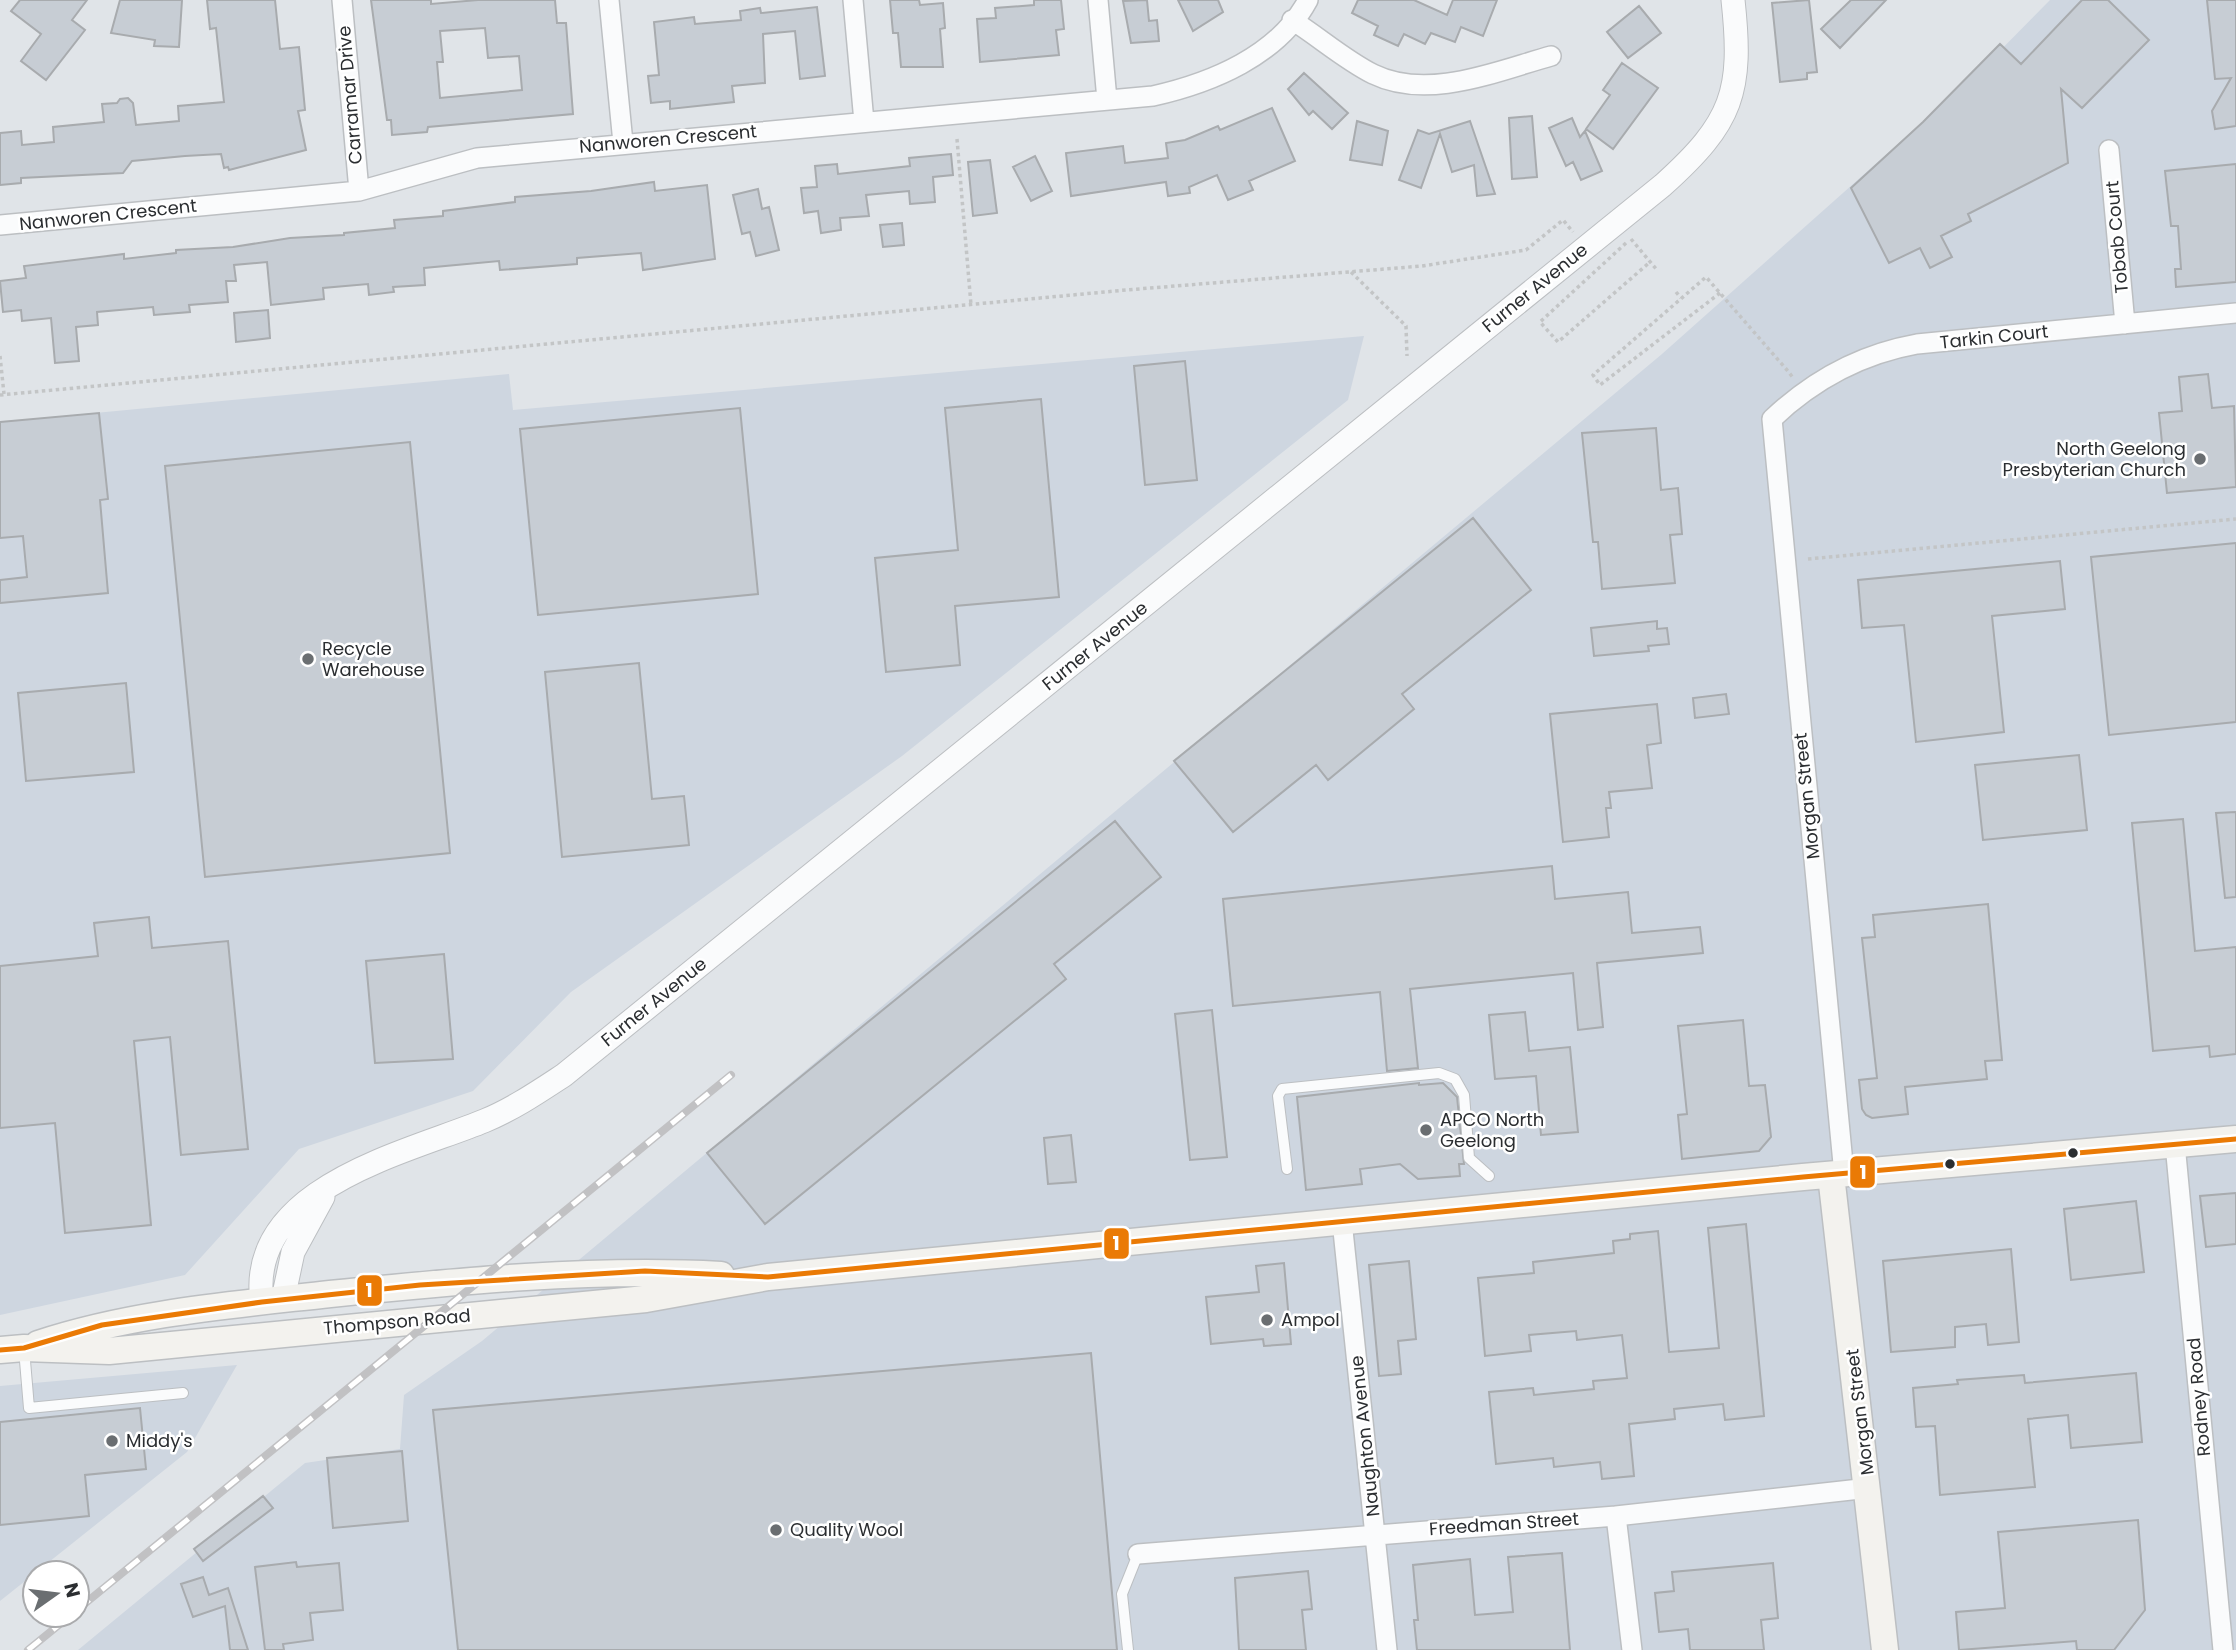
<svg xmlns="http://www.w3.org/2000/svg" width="2236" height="1650" font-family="Poppins,sans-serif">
  <rect width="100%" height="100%" fill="#e0e4e8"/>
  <path fill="#ced6e0" d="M2050,0H2236V1650H78L305,1463L400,1449L404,1395L482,1341L1662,354L1979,72Z
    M1364,336L1348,400L902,756L571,992L473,1091L299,1149L185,1275L0,1315V422L509,374L513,410Z
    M237,1365L187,1452L0,1601V1386Z"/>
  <path fill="#c7cdd4" stroke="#a8abae" stroke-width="2" fill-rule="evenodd" d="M20,0H87L72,20L85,30L46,80L21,61L41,34L11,11Z
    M120,0H182L179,47L154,46L155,40L111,33Z
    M207,0H275L280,49L299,47L305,110L298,111L306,150L229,170L228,167L224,168L221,154L185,156L132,161L123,173L21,178V183L0,185V133L21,131L22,145L54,142L53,127L104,122L102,104L117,103L120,99L128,98L133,103L136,125L179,121L178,106L224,102L216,28L210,29Z
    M371,0H431V4L478,0H555L557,23H566L573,114L428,127L427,132L392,135L391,120H387ZM485,28L488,58L519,56L522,90L440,98L437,62H443L440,31Z
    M890,0H919L920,5L943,3L945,28L940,29L943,67H901L898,33H893Z
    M1034,0H1061L1064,29L1056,30L1059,55L980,62L977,19L996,18L995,8L1034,5Z
    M1147,0L1149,21L1157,20L1159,41L1131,43L1123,1Z
    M1178,0H1218L1223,12L1193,31Z
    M1358,0H1414L1447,15L1453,0H1497L1483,36L1461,27L1455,42L1431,33L1425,44L1404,34L1398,46L1374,35L1378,26L1352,13Z
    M1809,0L1817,72L1807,73V79L1780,82L1772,3Z
    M1851,0H1886L1840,48L1821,29Z
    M2082,0H2108L2149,40L2082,108L2061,89L2068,163L1968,214L1971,221L1941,236L1952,257L1930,268L1920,248L1889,263L1851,188L1923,122L2000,44L2021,64Z
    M2207,0H2236V126L2215,129L2212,111L2231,78L2215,79Z
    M1639,6L1661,33L1628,58L1607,32Z
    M817,7L825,76L800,79L795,31L763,34L765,83L732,86L734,102L670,109V101L651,103L648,76L659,75L654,22L694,17L695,24L741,20L740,11L760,8L761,13Z
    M1622,63L1658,88L1613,149L1586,129L1610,95L1603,90Z
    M1304,73L1348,113L1332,129L1313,111L1309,115L1288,89Z
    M1272,108L1295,161L1249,181L1253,190L1228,200L1217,175L1189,187L1190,193L1168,196L1166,182L1071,196L1066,153L1123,146L1125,163L1168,158L1166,143L1185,140L1218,126L1220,130Z
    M1532,116L1537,177L1512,179L1509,118Z
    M1572,118L1580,137L1585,131L1602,171L1581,180L1573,162L1566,166L1549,128Z
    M1357,121L1388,131L1382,165L1350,160Z
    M1470,121L1495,194L1477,196L1474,165L1452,172L1440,134L1421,188L1399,180L1418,130L1429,134Z
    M951,154L953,175L933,177L935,202L910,204L909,191L866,195L869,216L840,218L841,230L821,233L818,211L804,213L801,188L817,187L815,166L837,164L838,174L910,166L909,158Z
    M1035,156L1052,191L1031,201L1013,167Z
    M990,160L997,213L973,216L968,162Z
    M2236,164V282L2176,287L2175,269H2181L2178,226H2171L2165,171Z
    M654,182L655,191L707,185L715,259L643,270L641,253L577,258V264L500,270L499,261L424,268L425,285L393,287L394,292L369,295L368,284L323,288L324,299L271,305L267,262L234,265L236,281H226L228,302L189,305L190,312L154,315L153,307L97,312L98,325L76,327L79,361L55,363L51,318L22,321L21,310L3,312L0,281L26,278L24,266L124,254V259L176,253V250L233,247L290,238L344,235V233L395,228L394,220L443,216V211L515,202V197L591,191Z
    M758,189L762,209L769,207L779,250L756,256L750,232L742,234L733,195Z
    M902,223L904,245L883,247L880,225Z
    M268,310L270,338L236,342L234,313Z
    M1185,361L1197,480L1145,485L1134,366Z
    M2208,374L2212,408L2234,406L2236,487L2167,493L2159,413L2182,411L2179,377Z
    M1041,399L1059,597L955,606L960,665L886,672L875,558L958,550L945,408Z
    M740,408L758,594L538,615L520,429Z
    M99,413L108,499L100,500L108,593L0,603V580L27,577L23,536L0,538V422Z
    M1656,428L1661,490L1678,488L1682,534L1670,535L1675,583L1602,589L1598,542H1593L1582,433Z
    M410,442L450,853L205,877L165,466Z
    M1473,518L1531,590L1402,694L1414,709L1328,780L1316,765L1233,832L1174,761Z
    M2236,543V722L2109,735L2091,557Z
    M2060,561L2065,609L1992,616L2004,732L1916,742L1904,625L1862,628L1858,580Z
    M1657,621V629L1667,628L1669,644L1648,646L1649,651L1594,656L1591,628Z
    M639,663L652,799L684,796L689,845L562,857L545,672Z
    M126,683L134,772L26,781L18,693Z
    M1726,694L1729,714L1695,718L1693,698Z
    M1657,704L1661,743L1647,745L1652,788L1609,792L1611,808H1606L1609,837L1563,842L1550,714Z
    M2079,755L2087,830L1983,840L1975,765Z
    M2236,812V897L2225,898L2216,813Z
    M2183,819L2195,951L2236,947V1054L2210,1057L2209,1046L2153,1051L2132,823Z
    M1115,821L1161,877L1054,964L1066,979L765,1224L707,1153Z
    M1552,866L1555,899L1628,892L1632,933L1700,927L1703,953L1597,963L1603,1027L1578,1030L1573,973L1410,989L1418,1068L1387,1071L1380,992L1233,1006L1223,899Z
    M1988,904L2002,1060L1985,1061L1987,1079L1905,1087L1908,1114L1872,1118L1866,1115L1862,1109L1859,1080L1877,1078L1862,938L1875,937L1873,915Z
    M149,917L152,948L228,941L248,1149L181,1155L170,1037L134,1041L151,1225L65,1233L55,1123L0,1128V966L98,956L94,923Z
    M444,954L453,1059L375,1063L366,961Z
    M1212,1010L1227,1157L1190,1160L1175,1014Z
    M1525,1012L1529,1051L1570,1047L1578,1132L1541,1135L1536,1076L1495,1079L1489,1015Z
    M1743,1020L1749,1086L1765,1085L1771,1137L1759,1151L1682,1159L1678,1115L1687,1114L1678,1026Z
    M1419,1083V1085L1443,1083L1457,1097L1464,1164H1459L1460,1176L1418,1179L1400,1164L1360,1169L1362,1184L1306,1190L1297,1097Z
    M1071,1135L1076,1182L1048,1184L1044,1138Z
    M2236,1193V1244L2206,1247L2200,1196Z
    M2136,1201L2144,1272L2071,1280L2064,1209Z
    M1746,1224L1764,1416L1725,1420L1723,1404L1674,1409L1675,1419L1629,1424L1634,1476L1602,1479L1600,1462L1554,1467L1553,1458L1496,1464L1489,1392L1533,1388L1534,1395L1594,1389L1593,1381L1627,1378L1622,1335L1577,1340L1576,1331L1529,1335L1531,1351L1485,1356L1478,1278L1534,1273L1533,1262L1614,1253L1613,1241L1630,1239V1234L1658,1231L1669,1352L1719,1348L1708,1228Z
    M2011,1249L2019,1342L1988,1345L1986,1324L1955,1327V1347L1891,1352L1883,1261Z
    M1409,1261L1416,1339L1398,1341L1401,1374L1379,1376L1369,1265Z
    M1284,1263L1291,1344L1264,1346L1263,1339L1211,1344L1206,1297L1259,1292L1256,1266Z
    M1091,1353L1117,1650H458L433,1410Z
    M2136,1373L2142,1442L2071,1448L2068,1415L2028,1419L2035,1487L1940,1495L1935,1426L1916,1427L1913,1388L1958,1384L1957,1380L2024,1375L2025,1383Z
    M140,1408L146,1469L85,1475L89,1516L0,1525V1422Z
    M402,1451L408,1521L333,1528L327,1458Z
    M263,1496L273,1508L203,1561L194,1549Z
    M2138,1520L2145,1610L2114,1650H2077L2076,1641L1959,1650L1956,1612L2005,1608L1998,1532Z
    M1562,1553L1570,1650H1417L1414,1620H1418L1413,1565L1470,1559L1475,1615L1513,1612L1508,1557Z
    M296,1562L297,1567L339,1563L343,1610L310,1613L313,1640L283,1644L284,1650H265L255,1567Z
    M1773,1563L1778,1618L1761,1620L1764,1650H1690L1688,1629L1659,1632L1655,1593L1674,1591L1672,1572Z
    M1308,1571L1312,1609L1302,1610L1306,1650H1239L1235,1578Z
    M203,1577L209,1595L228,1588L248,1650H230L225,1606L193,1617L181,1584Z"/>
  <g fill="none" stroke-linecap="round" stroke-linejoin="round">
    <g stroke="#bcbfc2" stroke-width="12">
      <path id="service" d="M1287,1169L1278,1096L1282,1089L1439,1073L1455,1079L1464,1095L1469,1158L1489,1176
        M24,1349L29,1408L183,1393
        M1128,1650L1122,1594L1138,1554"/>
    </g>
    <g stroke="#bcbfc2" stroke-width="22">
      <path id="minor" d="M342,0L359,191
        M609,0L623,143
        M853,0L864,122
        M1098,0L1107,100
        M1292,20C1319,37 1345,60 1373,74C1428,101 1497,71 1551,56
        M2109,150L2125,324
        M0,225L359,191L477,158L1153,96C1211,83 1278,56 1308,0
        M2175,1144L2223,1650
        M1844,1174L1772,419C1813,380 1861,354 1917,344L2236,313
        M1342,1221L1387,1650
        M1616,1516L1632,1650
        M1138,1554L1616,1516L1869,1488"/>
    </g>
    <g stroke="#bcbfc2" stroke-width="25">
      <path id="tertiary" d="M283,1299L293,1252L323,1197
        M262,1302C246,1188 406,1153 484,1121C513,1109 538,1092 564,1075L1663,185C1733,122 1743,92 1733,0"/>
    </g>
    <g stroke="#bcbfc2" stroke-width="29">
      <path id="secondary" d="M1831,1175L1885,1650
        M38,1344C131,1313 232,1305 330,1294C460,1281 591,1268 721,1275
        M0,1350L24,1348L109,1351L646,1299L768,1277L1803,1177L2236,1139"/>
    </g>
    <path stroke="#c3c5c6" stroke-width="3.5" stroke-dasharray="3.5 3.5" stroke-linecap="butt" d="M957,139L971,305
      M1631,239L1657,270
      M1626,243L1540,322L1558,342L1650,262
      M1351,272L1406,326L1407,356
      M1676,292L1681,298
      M1720,293L1600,385L1593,375L1706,277L1787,370L1794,379
      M0,356L4,394
      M0,395L1126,290L1422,266L1526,250L1563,220L1573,232
      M1808,559L2236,519"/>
    <use href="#service" stroke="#fafbfc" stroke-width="10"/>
    <use href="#minor" stroke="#fafbfc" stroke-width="19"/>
    <use href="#tertiary" stroke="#fafbfc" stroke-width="23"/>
    <use href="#secondary" stroke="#f3f2ee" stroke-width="26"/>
    <g stroke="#c1c1c3" stroke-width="8">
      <path id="rail" d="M77,1610L731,1075
        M28,1650L71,1615"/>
    </g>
    <use href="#rail" stroke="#fff" stroke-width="5" stroke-dasharray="16" stroke-linecap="butt"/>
    <g stroke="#fff" stroke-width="10">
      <path id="bus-1" d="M0,1350L24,1348L102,1325L262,1302L420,1285L645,1271L768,1277L1803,1177L2236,1139"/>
    </g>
    <use href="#bus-1" stroke="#ea7a05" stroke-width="5"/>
  </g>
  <g fill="#6a6e71" stroke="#fff" stroke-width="2.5">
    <circle cx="2200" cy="459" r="7"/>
    <circle cx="308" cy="659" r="7"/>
    <circle cx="1426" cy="1130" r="7"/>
    <circle cx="1267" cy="1320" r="7"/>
    <circle cx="112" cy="1441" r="7"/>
    <circle cx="776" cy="1530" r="7"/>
  </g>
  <g fill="#2b2e31" stroke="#fff" stroke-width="2.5">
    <circle cx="2073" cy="1153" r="6"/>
    <circle cx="1950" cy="1164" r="6"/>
  </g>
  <g text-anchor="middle" stroke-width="5" stroke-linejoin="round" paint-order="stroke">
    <g font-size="18" fill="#2b2e31" stroke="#fff">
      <text transform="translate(350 95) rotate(-95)" y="6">Carramar Drive</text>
      <text transform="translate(668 139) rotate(-5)" y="6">Nanworen Crescent</text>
      <text transform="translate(108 215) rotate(-6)" y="6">Nanworen Crescent</text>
      <text transform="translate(2117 237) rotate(-95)" y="6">Tobab Court</text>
      <text transform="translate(1535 288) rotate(-39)" y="6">Furner Avenue</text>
      <text transform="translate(1994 337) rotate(-6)" y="6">Tarkin Court</text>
      <text transform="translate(1095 646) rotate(-39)" y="6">Furner Avenue</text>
      <text transform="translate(1807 796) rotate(-96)" y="6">Morgan Street</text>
      <text transform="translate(654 1002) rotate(-39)" y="6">Furner Avenue</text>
      <text transform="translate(397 1322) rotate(-5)" y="6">Thompson Road</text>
      <text transform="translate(2199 1397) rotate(-95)" y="6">Rodney Road</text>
      <text transform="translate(1860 1412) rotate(-97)" y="6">Morgan Street</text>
      <text transform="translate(1365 1436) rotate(-96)" y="6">Naughton Avenue</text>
      <text transform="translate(1504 1524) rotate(-4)" y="6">Freedman Street</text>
    </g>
    <g font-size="18" fill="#2b2e31" stroke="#fff" text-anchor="start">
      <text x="2186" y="455" text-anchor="end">North Geelong<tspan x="2186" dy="21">Presbyterian Church</tspan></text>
      <text x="322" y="655">Recycle<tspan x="322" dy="21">Warehouse</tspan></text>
      <text x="1440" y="1126">APCO North<tspan x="1440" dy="21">Geelong</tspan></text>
      <text x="1281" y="1326">Ampol</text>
      <text x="126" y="1447">Middy's</text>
      <text x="790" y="1536">Quality Wool</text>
    </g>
  </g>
  <g stroke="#fff" stroke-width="2.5">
    <rect x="1849" y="1155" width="27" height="34" rx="7" fill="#ea7a05"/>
    <rect x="1103" y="1227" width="27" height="33" rx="7" fill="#ea7a05"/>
    <rect x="356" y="1274" width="27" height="33" rx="7" fill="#ea7a05"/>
  </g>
  <g font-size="19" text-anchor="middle" font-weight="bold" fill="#fff">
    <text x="1863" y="1179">1</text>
    <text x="1116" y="1250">1</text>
    <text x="369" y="1297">1</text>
  </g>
  <g transform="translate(56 1594) rotate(76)"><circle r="33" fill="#ffffff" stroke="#aaabad" stroke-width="2"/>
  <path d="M0-5L12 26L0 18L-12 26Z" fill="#6a6e71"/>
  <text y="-10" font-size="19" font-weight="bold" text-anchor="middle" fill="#2b2e31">N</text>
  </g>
</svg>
